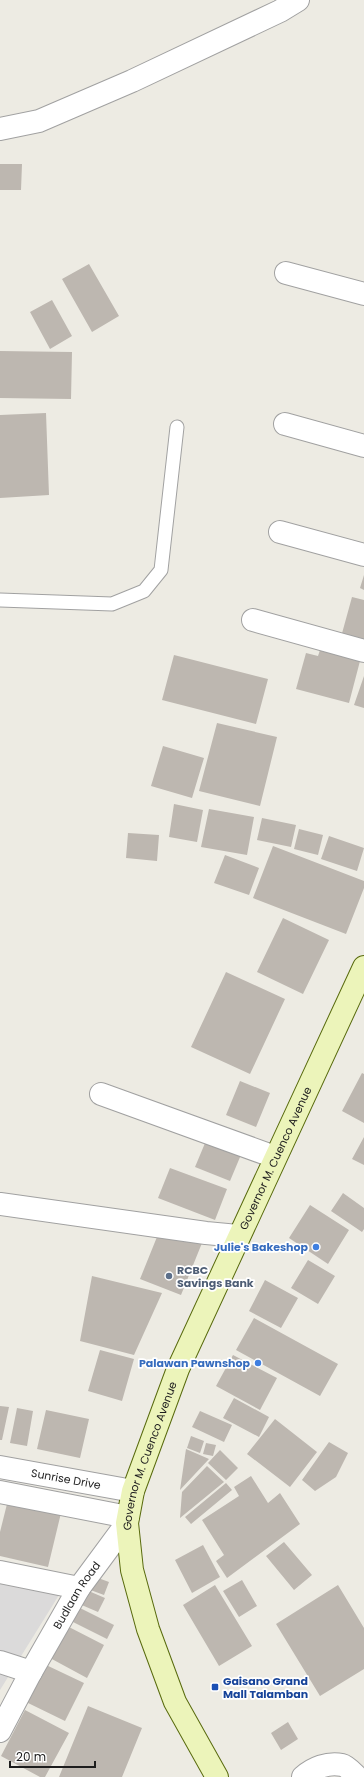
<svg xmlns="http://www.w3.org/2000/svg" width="364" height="1777" font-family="Poppins,sans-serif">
  <rect width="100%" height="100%" fill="#edebe3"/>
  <path fill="#dbdada" d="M0,1581L59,1595L0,1690Z"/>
  <path fill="#bdb7b0" d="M0,164H22L21,190H0Z
    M89,264L119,316L92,332L62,279Z
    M52,300L72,336L50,349L30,312Z
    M0,351L72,352L71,399L0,398Z
    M46,413L49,495L0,498V415Z
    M364,575V590L360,588Z
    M352,597L364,600V643L341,637Z
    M321,647L360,661L349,703L296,689L306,653L318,656Z
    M174,655L268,679L256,724L162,700Z
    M364,676V708L354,705Z
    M217,723L277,737L260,806L199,791Z
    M163,746L204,758L192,798L151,786Z
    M174,804L203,810L197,842L169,837Z
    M209,809L254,817L247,855L201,847Z
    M262,818L296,825L291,847L257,840Z
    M299,829L323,835L318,855L294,849Z
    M128,833L159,835L157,861L126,858Z
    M329,836L364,848L357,871L321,859Z
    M273,846L364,881V888L346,934L253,898Z
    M225,855L259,868L249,895L214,883Z
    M283,918L329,940L303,994L257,972Z
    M226,972L285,999L250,1074L191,1047Z
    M362,1073L364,1074V1123L342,1111Z
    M240,1081L270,1093L256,1127L226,1115Z
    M208,1136L243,1150L230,1181L195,1167Z
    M364,1137V1165L352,1159Z
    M170,1168L227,1189L215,1220L158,1198Z
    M343,1193L364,1208V1229L362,1232L331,1211Z
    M310,1205L349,1230L328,1264L289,1238Z
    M161,1227L202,1243L181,1295L140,1279Z
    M308,1260L335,1276L318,1304L291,1288Z
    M92,1276L162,1293L134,1355L80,1341Z
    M265,1280L298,1298L281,1328L249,1311Z
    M254,1318L338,1364L320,1396L236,1350Z
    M100,1350L134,1359L122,1401L88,1391Z
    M233,1355L277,1378L260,1410L216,1386Z
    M234,1398L269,1417L259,1437L223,1418Z
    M0,1406L9,1407L2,1440H0Z
    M17,1408L33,1411L27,1446L10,1443Z
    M46,1410L89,1419L80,1458L37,1449Z
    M200,1411L232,1425L224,1442L192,1427Z
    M275,1419L317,1452L290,1487L247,1454Z
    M191,1436L204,1441L200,1453L187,1448Z
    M329,1442L348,1453L336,1477L315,1491L302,1480Z
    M206,1443L216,1445L213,1456L203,1454Z
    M186,1449L209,1459L180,1490Z
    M220,1450L238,1468L226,1480L208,1463Z
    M207,1466L224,1482L180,1518L182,1492Z
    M251,1476L268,1503L280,1493L300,1524L227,1578L216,1561L224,1555L202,1520L239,1496L234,1487Z
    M226,1483L232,1490L191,1524L185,1517Z
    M8,1500L61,1513L48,1567L0,1556V1532Z
    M284,1542L312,1575L294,1590L266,1556Z
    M203,1545L220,1577L192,1593L175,1560Z
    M90,1575L109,1582L104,1595L85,1588Z
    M242,1580L257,1606L239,1617L223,1591Z
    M215,1585L252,1646L219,1666L183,1605Z
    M338,1585L364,1628V1669L320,1696L276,1624Z
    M84,1589L105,1598L98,1612L77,1603Z
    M76,1606L114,1625L107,1639L69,1620Z
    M67,1626L104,1645L87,1678L50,1658Z
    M44,1664L84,1683L65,1721L26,1702Z
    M88,1706L142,1728L122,1777H59Z
    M25,1710L69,1733L45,1777H40L1,1756Z
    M288,1722L298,1739L281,1750L271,1733Z"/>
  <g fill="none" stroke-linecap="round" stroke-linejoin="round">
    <g stroke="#a1a1a1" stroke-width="15">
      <path id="service" d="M0,600L112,604L144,591L161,570L177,427"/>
    </g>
    <g stroke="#a1a1a1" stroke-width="24">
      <g id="minor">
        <path d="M0,129L39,121L132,81L280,11L298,0"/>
        <path d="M286,273L364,294"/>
        <path d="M285,424L364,446"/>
        <path d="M280,532L364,555"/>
        <path d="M253,620L364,651"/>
        <path d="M101,1094L275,1157"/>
        <path d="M0,1204L206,1233L238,1236"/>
        <path id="s1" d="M0,1467L133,1491"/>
        <path d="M0,1492L128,1517"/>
        <path d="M0,1572L79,1588"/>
        <path d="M0,1662L31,1672"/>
        <path d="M303,1777C313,1768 328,1762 342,1765C347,1766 353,1773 357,1777"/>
      </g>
    </g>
    <g stroke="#a1a1a1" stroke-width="24">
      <g id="tertiary">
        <path id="s2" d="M0,1731L31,1672L79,1588L127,1523"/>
      </g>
    </g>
    <g stroke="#586a0d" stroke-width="24">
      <g id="secondary">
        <path id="s3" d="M217,1777L175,1702L148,1629L132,1570L127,1523L133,1491L178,1369L364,967"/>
      </g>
    </g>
    <use href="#service" stroke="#fff" stroke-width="13"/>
    <use href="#minor" stroke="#fff" stroke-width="22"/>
    <use href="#tertiary" stroke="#fff" stroke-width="22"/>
    <use href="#secondary" stroke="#ecf4ba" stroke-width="22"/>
  </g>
  <g fill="#3f7fe0" stroke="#fff" stroke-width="1.5">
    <circle cx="316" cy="1247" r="4"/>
    <circle cx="258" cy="1363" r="4"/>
  </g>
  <circle fill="#5c6f8a" stroke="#fff" stroke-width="1.5" cx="169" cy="1276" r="4"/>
  <rect fill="#1a4fb4" stroke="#fff" stroke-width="1.5" x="211" y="1683" width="8" height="8" rx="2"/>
  <g text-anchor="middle" stroke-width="3.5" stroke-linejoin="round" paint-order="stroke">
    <g font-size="11" fill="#1d1d1d" stroke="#fff">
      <text dy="4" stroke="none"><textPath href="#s3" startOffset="667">Governor M. Cuenco Avenue</textPath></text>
      <text dy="4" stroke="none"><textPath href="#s3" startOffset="343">Governor M. Cuenco Avenue</textPath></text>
      <text dy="4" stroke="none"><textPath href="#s1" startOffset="67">Sunrise Drive</textPath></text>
      <text dy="4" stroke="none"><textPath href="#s2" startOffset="156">Budlaan Road</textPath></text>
    </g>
    <g font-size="11" font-weight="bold" fill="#366cbe" stroke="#fff" text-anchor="end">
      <text x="308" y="1251">Julie's Bakeshop</text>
      <text x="250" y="1367">Palawan Pawnshop</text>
    </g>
    <g font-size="11" font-weight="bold" fill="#4e5e75" stroke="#fff" text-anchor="start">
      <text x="177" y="1274">RCBC<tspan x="177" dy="13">Savings Bank</tspan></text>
    </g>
    <g font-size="11" font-weight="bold" fill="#164399" stroke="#fff" text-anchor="start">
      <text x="223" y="1685">Gaisano Grand<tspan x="223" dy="13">Mall Talamban</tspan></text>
    </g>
  </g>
  <path d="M10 1761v6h85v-6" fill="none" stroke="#1d1d1d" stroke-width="2"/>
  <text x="16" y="1761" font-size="12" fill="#1d1d1d" stroke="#ffffff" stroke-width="3" paint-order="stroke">20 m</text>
</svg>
